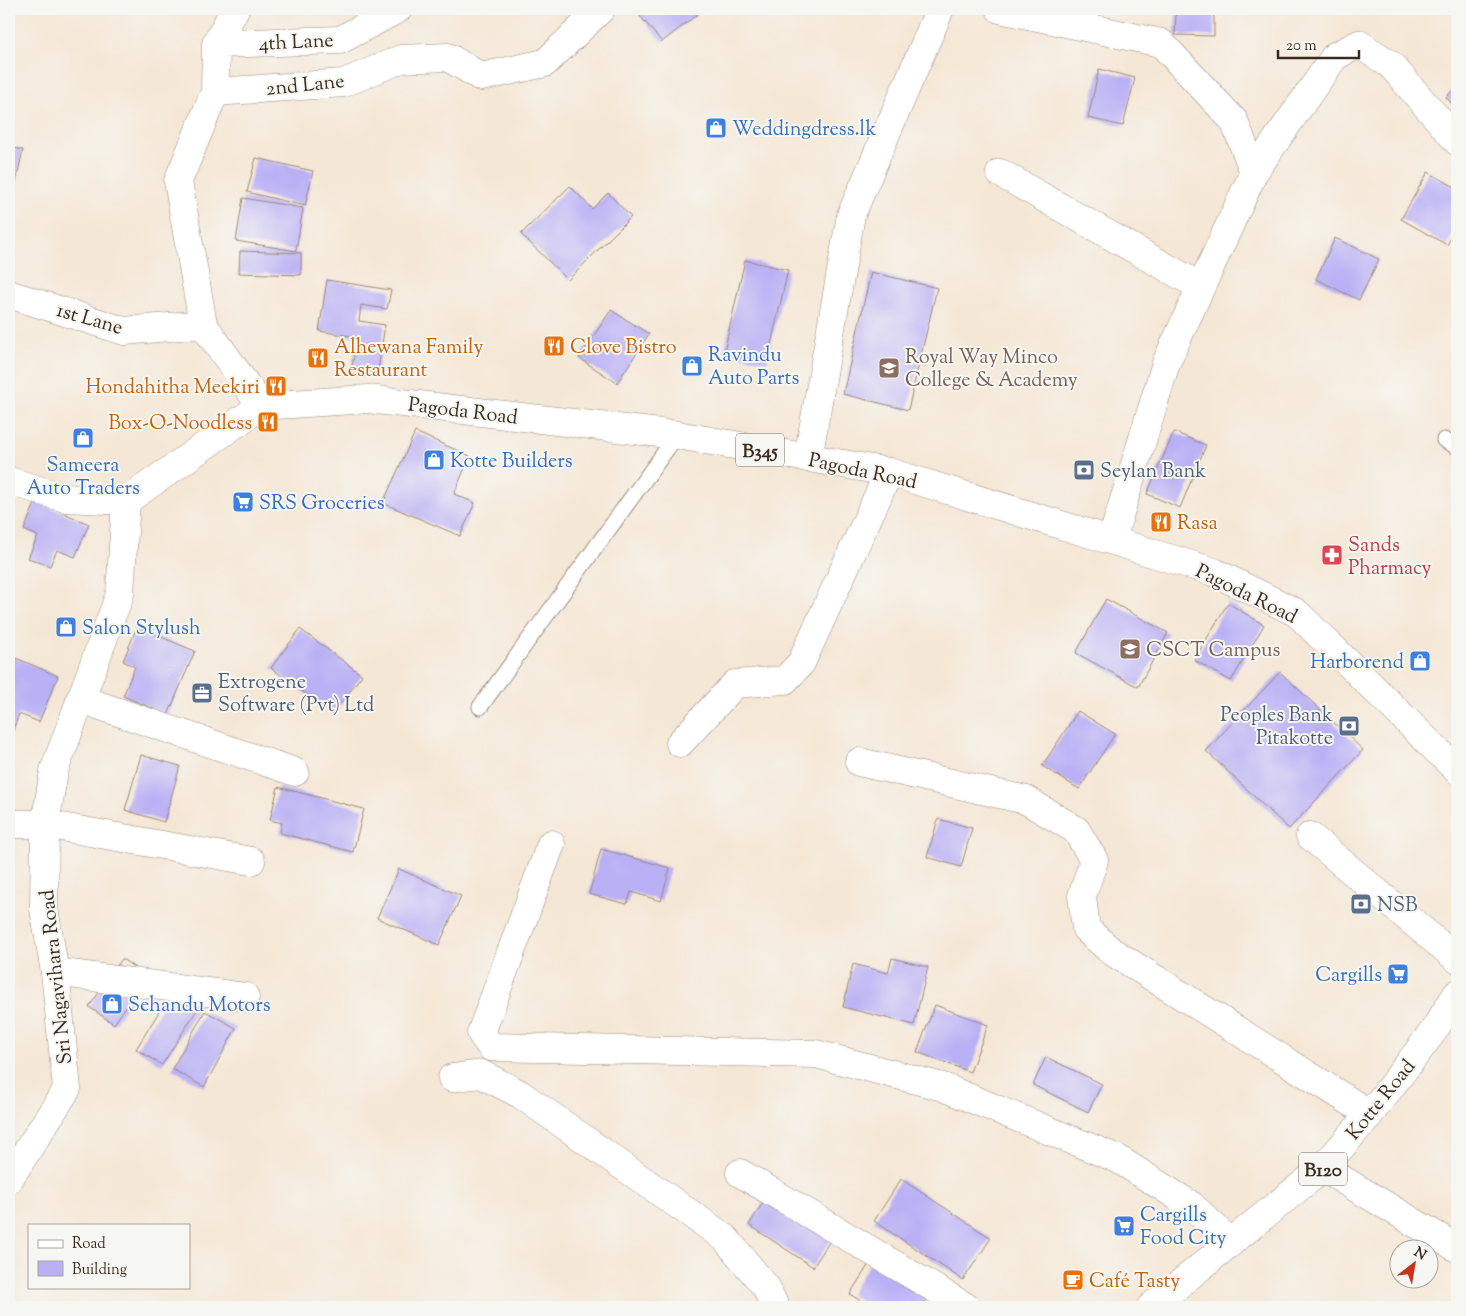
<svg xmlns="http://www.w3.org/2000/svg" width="1466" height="1316" font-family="'Sorts Mill Goudy',serif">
  <rect width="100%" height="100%" fill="#f6f6f2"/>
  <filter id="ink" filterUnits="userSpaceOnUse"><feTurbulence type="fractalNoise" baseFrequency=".02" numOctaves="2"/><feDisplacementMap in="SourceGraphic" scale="10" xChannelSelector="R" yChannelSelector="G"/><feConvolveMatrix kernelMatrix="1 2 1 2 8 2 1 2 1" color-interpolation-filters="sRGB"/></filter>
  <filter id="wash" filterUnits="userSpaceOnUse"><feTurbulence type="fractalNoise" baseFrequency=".0096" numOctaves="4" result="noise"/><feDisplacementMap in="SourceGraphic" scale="20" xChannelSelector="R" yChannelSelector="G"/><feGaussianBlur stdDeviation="1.12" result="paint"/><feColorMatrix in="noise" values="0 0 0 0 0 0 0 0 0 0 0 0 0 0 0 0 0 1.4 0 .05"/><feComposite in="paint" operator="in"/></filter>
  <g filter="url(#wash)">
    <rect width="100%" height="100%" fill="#f5e7d5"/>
    <g id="blocks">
      <path fill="#bab0f5" d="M634,9H704L662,42Z
        M1176,9H1214V36L1175,35Z
        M1099,69L1135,78L1123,126L1088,118Z
        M1457,86V110L1446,97Z
        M9,147L23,150L10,208H9Z
        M256,158L313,171L305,206L247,192Z
        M1428,172L1457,188V226L1447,245L1401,219Z
        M570,186L592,209L608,193L631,217L568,280L521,234Z
        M243,198L303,208L296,251L236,241Z
        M1335,238L1379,259L1359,300L1316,279Z
        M240,251L301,253V275L239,273Z
        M745,260L788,270L767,362L724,352Z
        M871,272L937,288L908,410L843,394Z
        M327,280L391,290L387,309L361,305L359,321L385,325L377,376L351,372L357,337L319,331Z
        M611,310L649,334L617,383L579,358Z
        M415,432L470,456L454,494L475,503L460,536L383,503Z
        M1174,432L1206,445L1180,508L1147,494Z
        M36,501L89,524L75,557L57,550L50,566L28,558L38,536L24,530Z
        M1106,599L1168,633L1138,687L1076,653Z
        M1228,603L1264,625L1231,681L1194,660Z
        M137,627L195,651L168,715L123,696L135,667L123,661Z
        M300,629L362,675L333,714L271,668Z
        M9,655L58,676L39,722L19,714L11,735L9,734Z
        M1280,672L1363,750L1289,829L1206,751Z
        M1078,711L1115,734L1079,789L1042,766Z
        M141,755L180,766L164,822L125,810Z
        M278,787L364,809L353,852L280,833L282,823L270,820Z
        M938,819L972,828L961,867L927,857Z
        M601,849L670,868L661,901L631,892L627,904L589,894Z
        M399,869L461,896L439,945L377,918Z
        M892,958L928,967L914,1025L843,1007L853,964L888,973Z
        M122,959L147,976L114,1024L89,1007Z
        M175,986L202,1002L162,1065L136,1049Z
        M935,1005L988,1025L970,1072L917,1052Z
        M205,1011L236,1028L204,1087L172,1069Z
        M1046,1057L1102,1084L1088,1112L1033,1085Z
        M901,1179L991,1238L963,1280L874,1221Z
        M767,1196L832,1238L813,1267L749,1225Z
        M874,1256L931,1292L921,1307H870L850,1294Z"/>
    </g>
  </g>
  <g filter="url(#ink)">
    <use href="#blocks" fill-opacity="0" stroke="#98887a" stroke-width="1"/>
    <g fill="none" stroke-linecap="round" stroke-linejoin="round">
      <g stroke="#98887a" stroke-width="17">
        <path id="lane" d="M1444,440L1457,447
          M480,707L677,435"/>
      </g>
      <g stroke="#98887a" stroke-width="29">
        <path id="street" d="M235,9L216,44L215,92L178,181L203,324L261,406
          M1000,9L1161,43L1234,121L1254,172
          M216,44L340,40L398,9
          M215,92L344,83L401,59L448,57L481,77L545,63L601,9
          M1000,173L1201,287
          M9,294L124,331L203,324
          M808,458L851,215L940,9
          M1112,539L1166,363L1254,172L1335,56L1359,44L1391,65L1457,141
          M80,699L295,772
          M680,743L735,684L785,680L801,663L889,472
          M859,762L1026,800L1076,830L1094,860L1082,896L1086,929L1111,951L1370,1114
          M9,824H45L251,861
          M1310,836L1457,959
          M551,844L481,1033L491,1047L816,1054L943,1087L1118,1159L1191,1205L1231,1243
          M55,972L245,997
          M452,1078L481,1074L520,1094L725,1238L766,1287L775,1307
          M1323,1168L1457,1248
          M740,1173L966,1307"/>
      </g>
      <g stroke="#98887a" stroke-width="29">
        <path id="secondary" d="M9,1179L67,1089L55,972L44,909L45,824L54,771L120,594L126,501"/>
      </g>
      <g stroke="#98887a" stroke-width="29">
        <path id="primary" d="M9,481L65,498L126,501L261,406L368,399L677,435L889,472L1214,572L1297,613L1457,770
          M1151,1307L1323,1168L1370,1114L1432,1033L1457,994"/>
      </g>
      <use href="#lane" stroke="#fff" stroke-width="15"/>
      <use href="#street" stroke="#fff" stroke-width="28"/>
      <use href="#secondary" stroke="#fff" stroke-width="28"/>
      <use href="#primary" stroke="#fff" stroke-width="28"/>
    </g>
  </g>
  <defs>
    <g id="shop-square" transform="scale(1.125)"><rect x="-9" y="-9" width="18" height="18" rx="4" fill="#3f7fe0" stroke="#f6f6f2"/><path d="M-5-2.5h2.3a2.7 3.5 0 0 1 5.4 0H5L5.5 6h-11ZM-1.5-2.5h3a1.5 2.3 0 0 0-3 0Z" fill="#fff"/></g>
    <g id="restaurant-square" transform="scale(1.125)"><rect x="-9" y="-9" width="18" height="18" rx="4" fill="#e8710a" stroke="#f6f6f2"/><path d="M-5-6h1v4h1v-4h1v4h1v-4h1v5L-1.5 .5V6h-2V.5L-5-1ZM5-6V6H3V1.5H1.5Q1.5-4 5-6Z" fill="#fff"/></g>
    <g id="school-square" transform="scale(1.125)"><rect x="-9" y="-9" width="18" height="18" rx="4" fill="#8d6e63" stroke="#f6f6f2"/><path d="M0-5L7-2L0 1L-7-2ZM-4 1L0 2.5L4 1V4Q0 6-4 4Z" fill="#fff"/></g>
    <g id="bank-square" transform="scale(1.125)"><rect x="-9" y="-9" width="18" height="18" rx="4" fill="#5c6f8a" stroke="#f6f6f2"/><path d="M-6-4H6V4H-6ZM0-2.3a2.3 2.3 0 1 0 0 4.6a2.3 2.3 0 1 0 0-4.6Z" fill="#fff"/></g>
    <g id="supermarket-square" transform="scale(1.125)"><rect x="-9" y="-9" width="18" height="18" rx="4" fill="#3f7fe0" stroke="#f6f6f2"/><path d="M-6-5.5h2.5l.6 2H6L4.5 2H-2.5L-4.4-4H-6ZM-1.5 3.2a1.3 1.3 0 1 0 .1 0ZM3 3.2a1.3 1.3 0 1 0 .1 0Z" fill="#fff"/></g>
    <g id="pharmacy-square" transform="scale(1.125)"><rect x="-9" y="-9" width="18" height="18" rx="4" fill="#e0444e" stroke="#f6f6f2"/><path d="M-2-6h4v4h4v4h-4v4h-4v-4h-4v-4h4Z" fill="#fff"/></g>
    <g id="university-square" transform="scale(1.125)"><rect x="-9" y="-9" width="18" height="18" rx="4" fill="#8d6e63" stroke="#f6f6f2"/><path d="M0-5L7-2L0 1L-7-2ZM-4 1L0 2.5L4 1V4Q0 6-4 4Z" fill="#fff"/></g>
    <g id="office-square" transform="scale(1.125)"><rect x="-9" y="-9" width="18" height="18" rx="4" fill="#5c6f8a" stroke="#f6f6f2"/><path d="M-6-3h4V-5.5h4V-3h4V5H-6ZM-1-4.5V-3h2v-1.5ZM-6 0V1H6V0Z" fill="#fff"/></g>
    <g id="cafe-square" transform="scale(1.125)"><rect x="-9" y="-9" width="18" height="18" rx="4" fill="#e8710a" stroke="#f6f6f2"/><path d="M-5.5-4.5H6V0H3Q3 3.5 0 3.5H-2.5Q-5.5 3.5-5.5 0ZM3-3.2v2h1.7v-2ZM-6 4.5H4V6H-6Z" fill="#fff"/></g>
  </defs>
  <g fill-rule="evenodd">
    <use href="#shop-square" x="716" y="128"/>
    <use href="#restaurant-square" x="554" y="346"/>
    <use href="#restaurant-square" x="318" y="358"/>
    <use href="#shop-square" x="692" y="366"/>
    <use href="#school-square" x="889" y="368"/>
    <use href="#restaurant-square" x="276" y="386"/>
    <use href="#restaurant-square" x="268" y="422"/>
    <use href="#shop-square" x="83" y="438"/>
    <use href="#shop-square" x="434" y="460"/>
    <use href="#bank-square" x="1084" y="470"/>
    <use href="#supermarket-square" x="243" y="502"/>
    <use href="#restaurant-square" x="1161" y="522"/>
    <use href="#pharmacy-square" x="1332" y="555"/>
    <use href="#shop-square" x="66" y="627"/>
    <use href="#university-square" x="1130" y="649"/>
    <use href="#shop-square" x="1420" y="661"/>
    <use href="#office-square" x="202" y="693"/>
    <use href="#bank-square" x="1349" y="726"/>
    <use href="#bank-square" x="1361" y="904"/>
    <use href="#supermarket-square" x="1398" y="974"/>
    <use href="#shop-square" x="112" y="1004"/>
    <use href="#supermarket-square" x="1124" y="1226"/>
    <use href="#cafe-square" x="1073" y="1280"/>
  </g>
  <g text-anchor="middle" stroke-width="4" stroke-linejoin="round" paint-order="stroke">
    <g fill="#f6f6f2" stroke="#73675e" stroke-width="1">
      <rect x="736" y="433.5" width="48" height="33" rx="4"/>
      <rect x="1299" y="1152.5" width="48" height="33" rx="4"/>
    </g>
    <g font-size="19" font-weight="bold" fill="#3b2a1e">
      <text x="760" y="457">B345</text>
      <text x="1323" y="1176">B120</text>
    </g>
    <g font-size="20" fill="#3b2a1e" stroke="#f6f6f2">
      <text transform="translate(296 41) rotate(-3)" y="7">4th Lane</text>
      <text transform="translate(305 84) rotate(-6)" y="7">2nd Lane</text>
      <text transform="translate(90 318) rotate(16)" y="7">1st Lane</text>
      <text transform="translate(463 410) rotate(7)" y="7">Pagoda Road</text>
      <text transform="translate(863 470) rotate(12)" y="7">Pagoda Road</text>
      <text transform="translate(1247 593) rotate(26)" y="7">Pagoda Road</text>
      <text transform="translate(55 977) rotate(-96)" y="7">Sri Nagavihara Road</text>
      <text transform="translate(1380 1099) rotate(-51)" y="7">Kotte Road</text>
    </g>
    <g font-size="20" fill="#366cbe" stroke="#f6f6f2" text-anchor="start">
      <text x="732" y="135">Weddingdress.lk</text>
      <text x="708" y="361">Ravindu<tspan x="708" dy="23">Auto Parts</tspan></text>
      <text x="450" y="467">Kotte Builders</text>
      <text x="83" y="471" text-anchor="middle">Sameera<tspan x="83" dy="23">Auto Traders</tspan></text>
      <text x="259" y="509">SRS Groceries</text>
      <text x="82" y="634">Salon Stylush</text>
      <text x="1404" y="668" text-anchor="end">Harborend</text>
      <text x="1382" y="981" text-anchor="end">Cargills</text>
      <text x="128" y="1011">Sehandu Motors</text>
      <text x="1140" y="1221">Cargills<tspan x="1140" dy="23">Food City</tspan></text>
    </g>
    <g font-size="20" fill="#c56008" stroke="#f6f6f2" text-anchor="start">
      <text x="334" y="353">Alhewana Family<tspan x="334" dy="23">Restaurant</tspan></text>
      <text x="570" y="353">Clove Bistro</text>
      <text x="260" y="393" text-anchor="end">Hondahitha Meekiri</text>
      <text x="252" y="429" text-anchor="end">Box-O-Noodless</text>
      <text x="1177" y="529">Rasa</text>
      <text x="1089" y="1287">Café Tasty</text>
    </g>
    <g font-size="20" fill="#785e54" stroke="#f6f6f2" text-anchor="start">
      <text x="905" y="363">Royal Way Minco<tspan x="905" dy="23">College &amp; Academy</tspan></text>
      <text x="1146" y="656">CSCT Campus</text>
    </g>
    <g font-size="20" fill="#4e5e75" stroke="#f6f6f2" text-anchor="start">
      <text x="1100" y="477">Seylan Bank</text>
      <text x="218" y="688">Extrogene<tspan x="218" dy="23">Software (Pvt) Ltd</tspan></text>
      <text x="1333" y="721" text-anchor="end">Peoples Bank<tspan x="1333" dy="23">Pitakotte</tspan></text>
      <text x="1377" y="911">NSB</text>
    </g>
    <g font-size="20" fill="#be3a42" stroke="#f6f6f2" text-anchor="start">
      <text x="1348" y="551">Sands<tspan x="1348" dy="23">Pharmacy</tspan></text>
    </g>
  </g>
  <rect width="1466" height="1316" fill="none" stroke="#f6f6f2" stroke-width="30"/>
  <rect x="28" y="1224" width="162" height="65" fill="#f6f6f2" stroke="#aba49d"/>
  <rect x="38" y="1240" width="25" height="8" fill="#ffffff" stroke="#aba49d"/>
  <text x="72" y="1248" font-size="15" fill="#3b2a1e">Road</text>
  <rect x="38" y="1261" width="25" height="15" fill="#bab0f5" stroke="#aba49d"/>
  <text x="72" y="1274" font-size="15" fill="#3b2a1e">Building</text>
  <g transform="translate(1414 1264) rotate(31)"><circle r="24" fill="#f6f6f2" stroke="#aba49d"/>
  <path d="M0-4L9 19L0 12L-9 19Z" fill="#c8321e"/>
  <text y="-8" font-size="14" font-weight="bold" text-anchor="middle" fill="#3b2a1e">N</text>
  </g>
  <path d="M1278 50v8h81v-8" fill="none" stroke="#3b2a1e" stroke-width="2.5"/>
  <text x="1286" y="50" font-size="15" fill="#3b2a1e" stroke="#f6f6f2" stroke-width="4" paint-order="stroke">20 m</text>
</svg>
